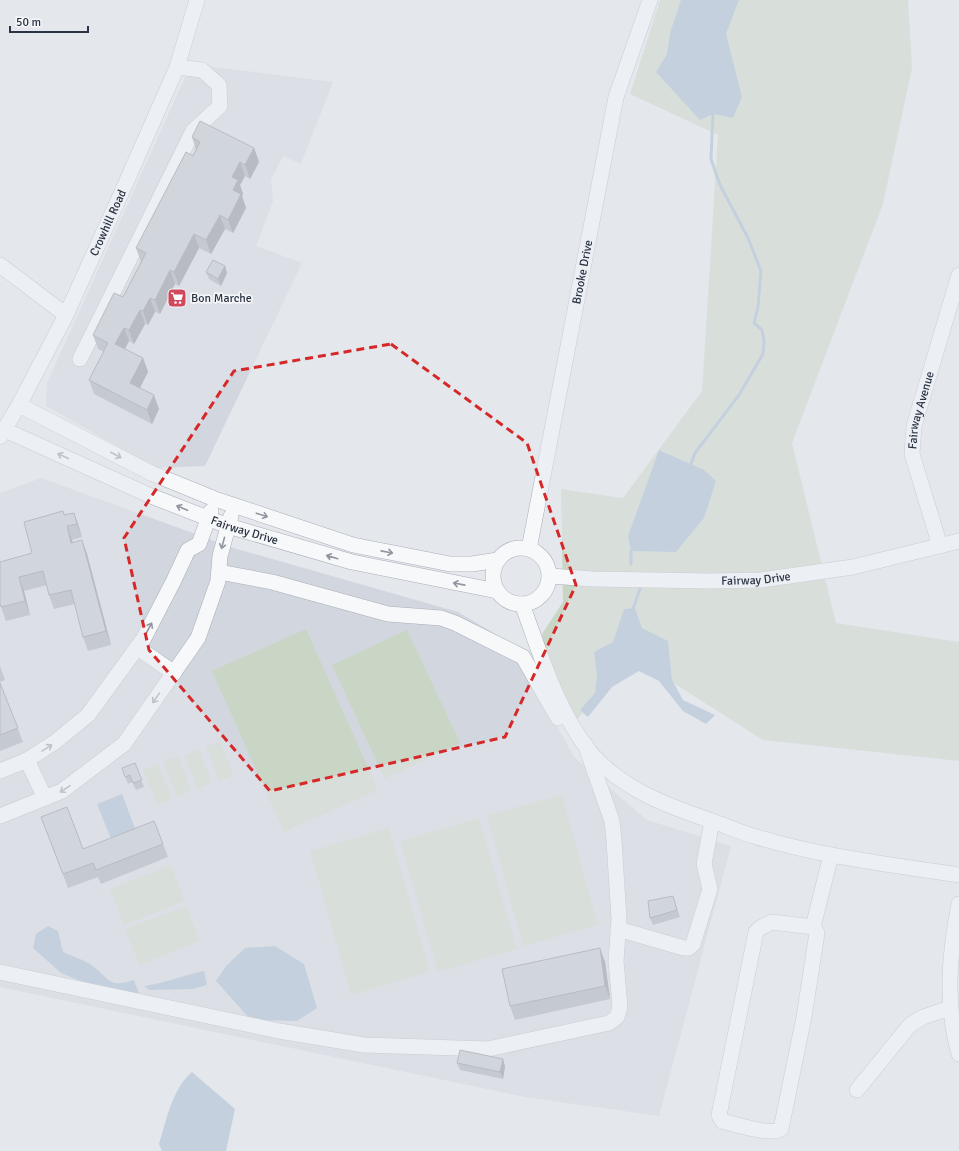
<svg xmlns="http://www.w3.org/2000/svg" width="959" height="1151" font-family="Signika,sans-serif">
  <rect width="100%" height="100%" fill="#e4e7ec"/>
  <path fill="#d2d6de" d="M191,64L333,82L301,164L283,156L271,180L273,201L256,246L302,263L205,466L156,468L46,406L47,383Z
    M41,478L237,549L458,612L512,644L574,757L647,820L731,846L659,1116L525,1097L0,987V493Z"/>
  <path fill="#c9d6c5" d="M660,0H908L912,68L883,204L792,443L836,623L959,642V761L763,740L650,668L622,671L577,719L551,673L542,634L563,602L561,489L623,498L702,391L718,135L630,94Z
    M306,629L378,790L284,832L212,671Z
    M407,630L460,743L385,779L332,665Z
    M220,741L234,775L219,781L206,747Z
    M199,749L212,783L198,789L184,755Z
    M178,756L191,791L177,797L163,762Z
    M158,764L172,799L157,804L143,770Z
    M562,795L598,925L523,946L487,815Z
    M479,818L517,949L438,972L400,841Z
    M389,828L430,972L351,995L310,851Z
    M171,865L185,901L124,925L110,889Z
    M186,906L200,941L139,965L125,929Z"/>
  <path fill="#9fb4cc" d="M681,0H739L726,34L742,97L733,118L713,114L700,120L656,72L667,54L670,33Z
    M659,450L704,470L716,481L704,518L676,552L631,551L628,536Z
    M635,608L642,628L668,641L672,680L683,700L715,715L706,724L683,711L659,681L639,671L612,687L588,717L580,710L595,693L597,676L594,652L613,642L624,609Z
    M122,794L136,831L112,841L97,804Z
    M48,926L58,931L63,952C73,957 86,960 94,967C111,980 108,988 134,980L139,993L115,995L61,973L33,948L36,934Z
    M275,946L304,964L317,1008L297,1021L251,1020L216,981L226,966L245,948Z
    M204,971L207,985L193,989L149,990L144,986C165,983 184,975 204,971Z
    M192,1072L235,1109L226,1151H162L159,1144C167,1119 172,1089 192,1072Z"/>
  <g fill="none" stroke-linecap="round" stroke-linejoin="round">
    <path stroke="#9fb4cc" stroke-width="3" d="M690,466L695,453L739,395L763,354L764,341L762,330L754,323L758,307L761,271L748,238L720,185L711,159L713,114L712,110
      M631,564V551L634,549
      M632,612L640,589"/>
    <g stroke="#a9aeb7" stroke-width="16">
      <g id="minor">
        <path d="M0,265L66,315"/>
        <path d="M80,359L193,131L220,106L219,85L202,70L177,67"/>
        <path d="M19,405L151,473L215,499L353,545L450,564H472L498,560"/>
        <path id="s1" d="M5,430L151,496L228,526L352,562L497,591"/>
        <path id="s2" d="M0,437L19,405L66,315L121,194L177,67L197,0"/>
        <path id="s3" d="M940,546L912,454L914,426L959,275"/>
        <circle cx="521" cy="576" r="28"/>
        <path id="s4" d="M529,549L616,97L650,0"/>
        <path d="M219,572L272,582L388,614L441,618L455,623L523,657L558,718"/>
        <path id="s5" d="M550,576L593,579L711,581L761,580L853,567L959,541"/>
        <path d="M522,604C541,655 556,709 590,752C621,789 668,806 712,821C727,826 742,833 757,837C823,857 892,865 959,875"/>
        <path d="M137,647L174,673"/>
        <path d="M27,760L45,798"/>
        <path d="M0,771L27,760L55,742L88,715L144,638L173,582L188,550L199,544L211,511"/>
        <path d="M0,816L62,791L124,744L198,638L218,581L220,556L231,516"/>
        <path d="M959,904C949,955 945,1004 959,1054"/>
        <path d="M813,927L772,922L760,928L756,932L719,1115L722,1121C733,1124 772,1136 781,1129L804,1017L817,933L813,927L831,855"/>
        <path d="M618,929L684,948H689L693,944L710,889L704,864L712,821"/>
        <path d="M0,972L279,1031L364,1045L488,1049L609,1023L617,1017L620,1007L616,961L619,919L614,840L612,821L585,744"/>
        <path d="M857,1090L910,1025L923,1017L950,1008"/>
      </g>
    </g>
    <use href="#minor" stroke="#f7f8fa" stroke-width="15"/>
  </g>
  <path fill="#a1a5ae" d="M192,137L254,148L259,162L250,179L245,176L240,185L243,194L242,196L246,208L233,233L225,229L211,254L199,248L179,286L175,284L160,314L155,312L148,325L145,324L134,344L129,341L125,349L143,358L148,372L140,388L159,409L152,424L94,394L89,380L104,352L98,349L93,335L123,297L141,262L136,248L196,150Z
    M225,266L227,273L221,286L209,279L206,272Z
    M63,511L65,515L74,513L79,527L82,537L72,540L73,543L82,540L87,554L111,645L88,651L83,637L75,604L54,609L49,595L47,585L24,591L30,615L6,621L1,607L32,553Z
    M0,666L5,680L0,682Z
    M0,683L23,742L0,751Z
    M135,763L144,787L136,790L132,782L128,784L122,768Z
    M41,817L83,849L163,844L168,857L101,884L98,877L68,888Z
    M673,896L680,917L653,925L650,918Z
    M605,962L610,999L515,1020L510,1006Z
    M457,1063L505,1066L503,1079L460,1070Z"/>
  <path fill="#83868d" d="M254,148L259,162L250,179L245,165Z
    M240,162L245,176L240,185L243,194L242,196L246,208L233,233L228,220L233,190L232,177Z
    M220,215L225,229L211,254L206,240Z
    M194,234L199,248L179,286L174,272Z
    M225,266L227,273L221,286L218,279Z
    M170,270L175,284L160,314L155,300Z
    M150,298L155,312L148,325L143,311Z
    M140,310L145,324L134,344L129,330Z
    M124,328L129,341L120,358L115,344Z
    M143,358L148,372L135,397L130,383Z
    M154,395L159,409L152,424L147,410Z
    M74,513L79,527L82,537L77,524Z
    M67,526L72,540L77,557L71,543Z
    M82,540L87,554L111,645L106,631Z
    M19,577L24,591L30,615L25,601Z
    M600,948L605,962L610,999L605,986Z
    M503,1059L505,1066L503,1079L500,1072Z"/>
  <path fill="#bbc0ca" stroke="#83868d" d="M200,121L254,148L245,165L240,162L232,177L238,180L233,190L241,194L228,220L220,215L206,240L194,234L174,272L170,270L155,300L150,298L143,311L140,310L129,330L124,328L115,344L143,358L130,383L154,395L147,410L89,380L108,343L93,335L114,293L123,297L146,253L136,248L186,152L193,156L200,142L192,137Z
    M213,260L225,266L218,279L206,272Z
    M63,511L64,515L74,513L77,524L67,526L71,543L82,540L106,631L83,637L71,590L49,595L43,571L19,577L25,601L1,607L0,603V562L32,553L24,522Z
    M0,683L18,728L0,735Z
    M135,763L142,780L133,783L130,775L125,777L122,768Z
    M67,807L83,849L154,821L163,844L96,870L93,863L63,874L41,817Z
    M673,896L677,910L650,918L648,901Z
    M600,948L605,986L510,1006L502,969Z
    M460,1050L503,1059L500,1072L457,1063Z"/>
  <defs><path id="oneway-shaft" d="M-6 0H5M1.5-3L5.5 0L1.5 3" fill="none" stroke-width="1.6" stroke-linecap="round" stroke-linejoin="round"/></defs>
  <g stroke="#9196a0">
    <use href="#oneway-shaft" transform="translate(116 455) rotate(28)"/>
    <use href="#oneway-shaft" transform="translate(63 456) rotate(-156)"/>
    <use href="#oneway-shaft" transform="translate(182 508) rotate(-157)"/>
    <use href="#oneway-shaft" transform="translate(262 515) rotate(18)"/>
    <use href="#oneway-shaft" transform="translate(223 543) rotate(105)"/>
    <use href="#oneway-shaft" transform="translate(387 552) rotate(11)"/>
    <use href="#oneway-shaft" transform="translate(332 557) rotate(-164)"/>
    <use href="#oneway-shaft" transform="translate(459 584) rotate(-169)"/>
    <use href="#oneway-shaft" transform="translate(149 628) rotate(-62)"/>
    <use href="#oneway-shaft" transform="translate(156 698) rotate(125)"/>
    <use href="#oneway-shaft" transform="translate(47 748) rotate(-32)"/>
    <use href="#oneway-shaft" transform="translate(65 789) rotate(146)"/>
  </g>
  <path d="M0 0H959V1151H0ZM391,344L527,443L576,585L505,737L270,791L149,650L124,538L234,371Z" fill="#e4e7ec" fill-opacity=".55" fill-rule="evenodd"/>
  <path fill="none" stroke="#d62828" stroke-width="3" stroke-dasharray="8 5" stroke-linejoin="round" d="M391,344L527,443L576,585L505,737L270,791L149,650L124,538L234,371Z"/>
  <defs>
    <g id="supermarket-square" transform="scale(1)"><rect x="-9" y="-9" width="18" height="18" rx="4" fill="#d1495b" stroke="#f4f6f9"/><path d="M-6-5.5h2.5l.6 2H6L4.5 2H-2.5L-4.4-4H-6ZM-1.5 3.2a1.3 1.3 0 1 0 .1 0ZM3 3.2a1.3 1.3 0 1 0 .1 0Z" fill="#fff"/></g>
  </defs>
  <g fill-rule="evenodd">
    <use href="#supermarket-square" x="177" y="298"/>
  </g>
  <g text-anchor="middle" stroke-width="3.5" stroke-linejoin="round" paint-order="stroke">
    <g font-size="12" fill="#2b3445" stroke="#f4f6f9">
      <text dy="4" stroke="none"><textPath href="#s2" startOffset="240">Crowhill Road</textPath></text>
      <text dy="4" stroke="none"><textPath href="#s4" startOffset="282">Brooke Drive</textPath></text>
      <text dy="4" stroke="none"><textPath href="#s3" startOffset="141">Fairway Avenue</textPath></text>
      <text dy="4" stroke="none"><textPath href="#s1" startOffset="260">Fairway Drive</textPath></text>
      <text dy="4" stroke="none"><textPath href="#s5" startOffset="206">Fairway Drive</textPath></text>
    </g>
    <g font-size="12" fill="#2b3445" stroke="#f4f6f9" text-anchor="start">
      <text x="191" y="302">Bon Marche</text>
    </g>
  </g>
  <path d="M10 26v6h78v-6" fill="none" stroke="#2b3445" stroke-width="2"/>
  <text x="16" y="26" font-size="12" fill="#2b3445" stroke="#f4f6f9" stroke-width="3" paint-order="stroke">50 m</text>
</svg>
